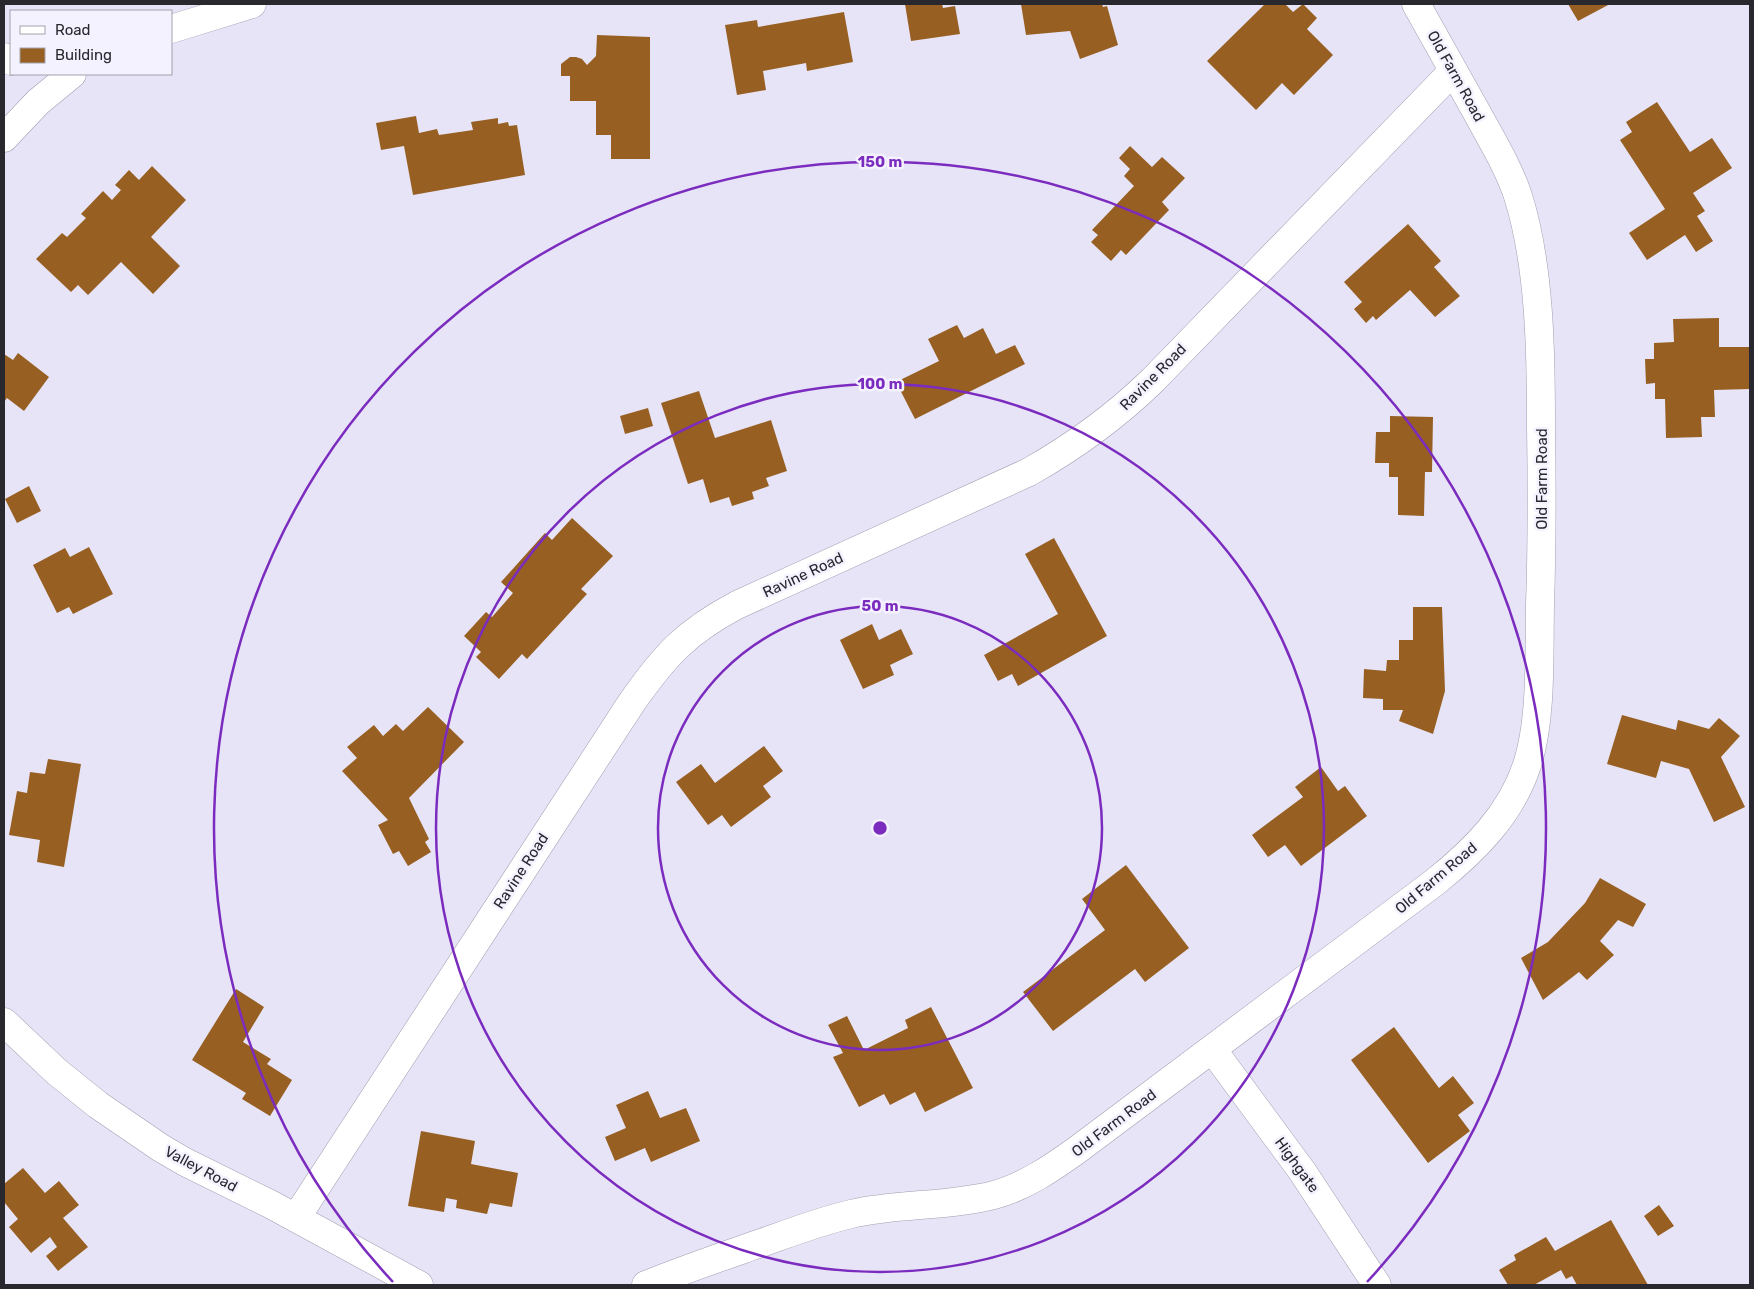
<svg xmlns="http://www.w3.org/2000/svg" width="1754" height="1289" font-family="Rubik,sans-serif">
  <rect width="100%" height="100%" fill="#e7e4f8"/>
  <path fill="#976022" d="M905,4H942L943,8L955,6L960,34L911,41Z
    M1021,4H1102L1103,7L1107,6L1118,45L1080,59L1070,31L1026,35Z
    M1265,4H1285L1293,12L1303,4L1317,18L1307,29L1333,55L1294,95L1282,83L1256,110L1207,61Z
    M1568,4H1610L1578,21Z
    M844,12L853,62L807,71L806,63L763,71L766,90L737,95L725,25L757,20L758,27Z
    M597,35L650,37V159H611V135H596V101H570V76H561V64L570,57H576L582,59L587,65L596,56Z
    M1657,102L1690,152L1712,138L1732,168L1693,193L1705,211L1697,216L1713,241L1696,252L1685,235L1647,260L1629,233L1665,209L1620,140L1632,132L1626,122Z
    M416,116L419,133L437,129L439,135L473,130L471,122L498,118V124L508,122L509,126L517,125L525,175L413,195L404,146L381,150L376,123Z
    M1130,146L1152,167L1162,157L1185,178L1162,202L1169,210L1126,255L1121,250L1111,261L1091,242L1098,235L1092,230L1134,186L1124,176L1130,169L1119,158Z
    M152,166L186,200L151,237L180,266L153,294L121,262L88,295L78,285L71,292L36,259L62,233L67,237L86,218L81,214L103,191L112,200L121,190L115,185L129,170L139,180Z
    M1408,224L1441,261L1434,267L1460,296L1435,317L1410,290L1376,320L1373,316L1366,323L1354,309L1362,302L1344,282Z
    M1719,318V347H1750V389L1714,390L1715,417H1701L1702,437L1666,438L1665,399H1655V383L1646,384L1645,359H1654V343L1674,342L1673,319Z
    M957,325L964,338L983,328L996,354L1015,345L1025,364L915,419L896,382L939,361L928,339Z
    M18,353L49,377L24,411L7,398L4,402V354L13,360Z
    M699,391L715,438L771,420L787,471L766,478L769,486L752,492L754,499L732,506L729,497L710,503L703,479L688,484L661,403Z
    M648,408L653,426L625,434L620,416Z
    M1390,416L1433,417L1432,472H1425L1424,516L1398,515V477H1389V463H1375L1376,432H1390Z
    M29,486L41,511L17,523L5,499Z
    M572,518L613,556L581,589L587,594L527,659L522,654L499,679L476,657L481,652L464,636L486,612L492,617L513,593L501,582L545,533L552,540Z
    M1054,538L1107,636L1018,686L1012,674L998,681L984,655L1058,614L1025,554Z
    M89,547L113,594L73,614L69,607L57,613L33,565L65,548L70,557Z
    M1413,607H1442L1445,691L1433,734L1399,721L1403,710H1383V699L1363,698L1364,669L1386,671L1387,660H1399V640H1413Z
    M872,624L879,640L901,629L913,654L890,665L894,675L863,689L840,640Z
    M428,707L464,742L409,798L429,839L425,842L431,852L408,866L399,851L393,854L378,825L388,820L342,771L357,758L347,747L374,725L383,736L396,724L403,731Z
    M1622,715L1676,730L1678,720L1709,729L1719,718L1740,736L1721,757L1745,807L1714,822L1689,769L1661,761L1656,778L1607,764Z
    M764,746L783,771L763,786L771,797L731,827L722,815L708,825L676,782L701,764L715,783Z
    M48,759L81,764L64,867L37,862L40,840L9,835L17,791L27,793L30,772L45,774Z
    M1321,767L1338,791L1345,786L1367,816L1301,866L1285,845L1268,857L1252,835L1303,797L1295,787Z
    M1126,865L1189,948L1145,982L1135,969L1053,1031L1023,992L1105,930L1082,899Z
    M1600,878L1646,904L1633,927L1618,920L1600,941L1614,955L1587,980L1579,972L1543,1000L1521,958L1548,942L1585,903Z
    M236,989L264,1007L243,1042L271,1059L267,1064L292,1080L270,1116L242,1099L246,1093L192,1060Z
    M931,1007L973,1088L925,1112L915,1092L890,1105L884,1094L859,1107L833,1057L843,1053L828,1025L847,1016L864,1050L908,1028L905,1020Z
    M1394,1027L1439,1088L1453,1076L1474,1103L1458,1115L1470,1131L1428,1163L1351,1060Z
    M648,1091L660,1118L686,1108L700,1141L651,1162L645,1148L615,1161L605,1137L626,1128L616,1105Z
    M421,1131L475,1141L471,1164L518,1173L512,1207L490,1203L487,1214L456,1208L457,1200L446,1198L444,1212L408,1206Z
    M23,1168L45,1193L59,1181L79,1205L63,1218L88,1247L58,1271L46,1256L57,1247L50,1237L31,1253L9,1227L18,1219L4,1202V1184Z
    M1659,1205L1674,1226L1658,1236L1644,1216Z
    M1611,1220L1648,1285H1577L1572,1276L1566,1279L1561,1270L1534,1285H1508L1499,1270L1516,1260L1514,1255L1546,1237L1555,1251Z"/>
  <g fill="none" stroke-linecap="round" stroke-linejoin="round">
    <g stroke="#a09eb0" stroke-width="29">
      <path id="minor" d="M171,29L252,4
        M4,57L11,61
        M4,138L38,102L72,74
        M4,1022L57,1072L98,1105L161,1148L185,1162L272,1205L419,1285
        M1212,1049L1302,1171L1377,1285
        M296,1218L632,702C665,655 686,632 737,605L1029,472C1075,446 1115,417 1153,380L1453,71
        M646,1285C685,1269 724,1256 764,1242C792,1232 821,1221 851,1214C898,1203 947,1207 994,1195C1024,1187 1052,1168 1077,1150L1435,882C1475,850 1511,814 1527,765C1542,719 1539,654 1540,605C1542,545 1542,486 1541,426C1541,353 1540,266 1518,196C1508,166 1491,139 1476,111C1456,75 1436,40 1416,4"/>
    </g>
    <use href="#minor" stroke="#fff" stroke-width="28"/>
  </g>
  <g fill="none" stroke="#7b2cbf" stroke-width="2.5">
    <circle cx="880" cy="828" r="222"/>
    <circle cx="880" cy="828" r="444"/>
    <path d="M393 1282A666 666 0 1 1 1367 1282"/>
  </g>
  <g text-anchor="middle" stroke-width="5" stroke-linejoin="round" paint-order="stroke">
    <g font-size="15" fill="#29282f" stroke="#f4f2ff">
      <text transform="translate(1456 76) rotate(61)" y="5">Old Farm Road</text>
      <text transform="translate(1153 377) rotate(-45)" y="5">Ravine Road</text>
      <text transform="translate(1542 479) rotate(-90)" y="5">Old Farm Road</text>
      <text transform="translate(803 575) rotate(-25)" y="5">Ravine Road</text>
      <text transform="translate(521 871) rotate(-57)" y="5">Ravine Road</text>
      <text transform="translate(1436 878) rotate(-40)" y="5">Old Farm Road</text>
      <text transform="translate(1114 1123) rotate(-37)" y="5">Old Farm Road</text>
      <text transform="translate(1297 1165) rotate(54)" y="5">Highgate</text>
      <text transform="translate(201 1169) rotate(28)" y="5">Valley Road</text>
    </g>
  </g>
  <circle cx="880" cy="828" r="8" fill="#7b2cbf" stroke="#f4f2ff" stroke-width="2.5"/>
  <g font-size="15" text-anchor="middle" font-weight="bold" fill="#7b2cbf" stroke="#f4f2ff" stroke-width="5" stroke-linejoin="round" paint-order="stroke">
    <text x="880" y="167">150 m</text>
    <text x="880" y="389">100 m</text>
    <text x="880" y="611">50 m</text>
  </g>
  <rect width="1754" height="1289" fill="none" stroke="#29282f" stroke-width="10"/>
  <rect x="10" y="10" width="162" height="65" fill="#f4f2ff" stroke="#a3a1ac"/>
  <rect x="20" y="26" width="25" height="8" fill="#ffffff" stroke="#a3a1ac"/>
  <text x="55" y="35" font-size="15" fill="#29282f">Road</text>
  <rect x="20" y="48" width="25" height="15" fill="#976022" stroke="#a3a1ac"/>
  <text x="55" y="60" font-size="15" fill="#29282f">Building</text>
</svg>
